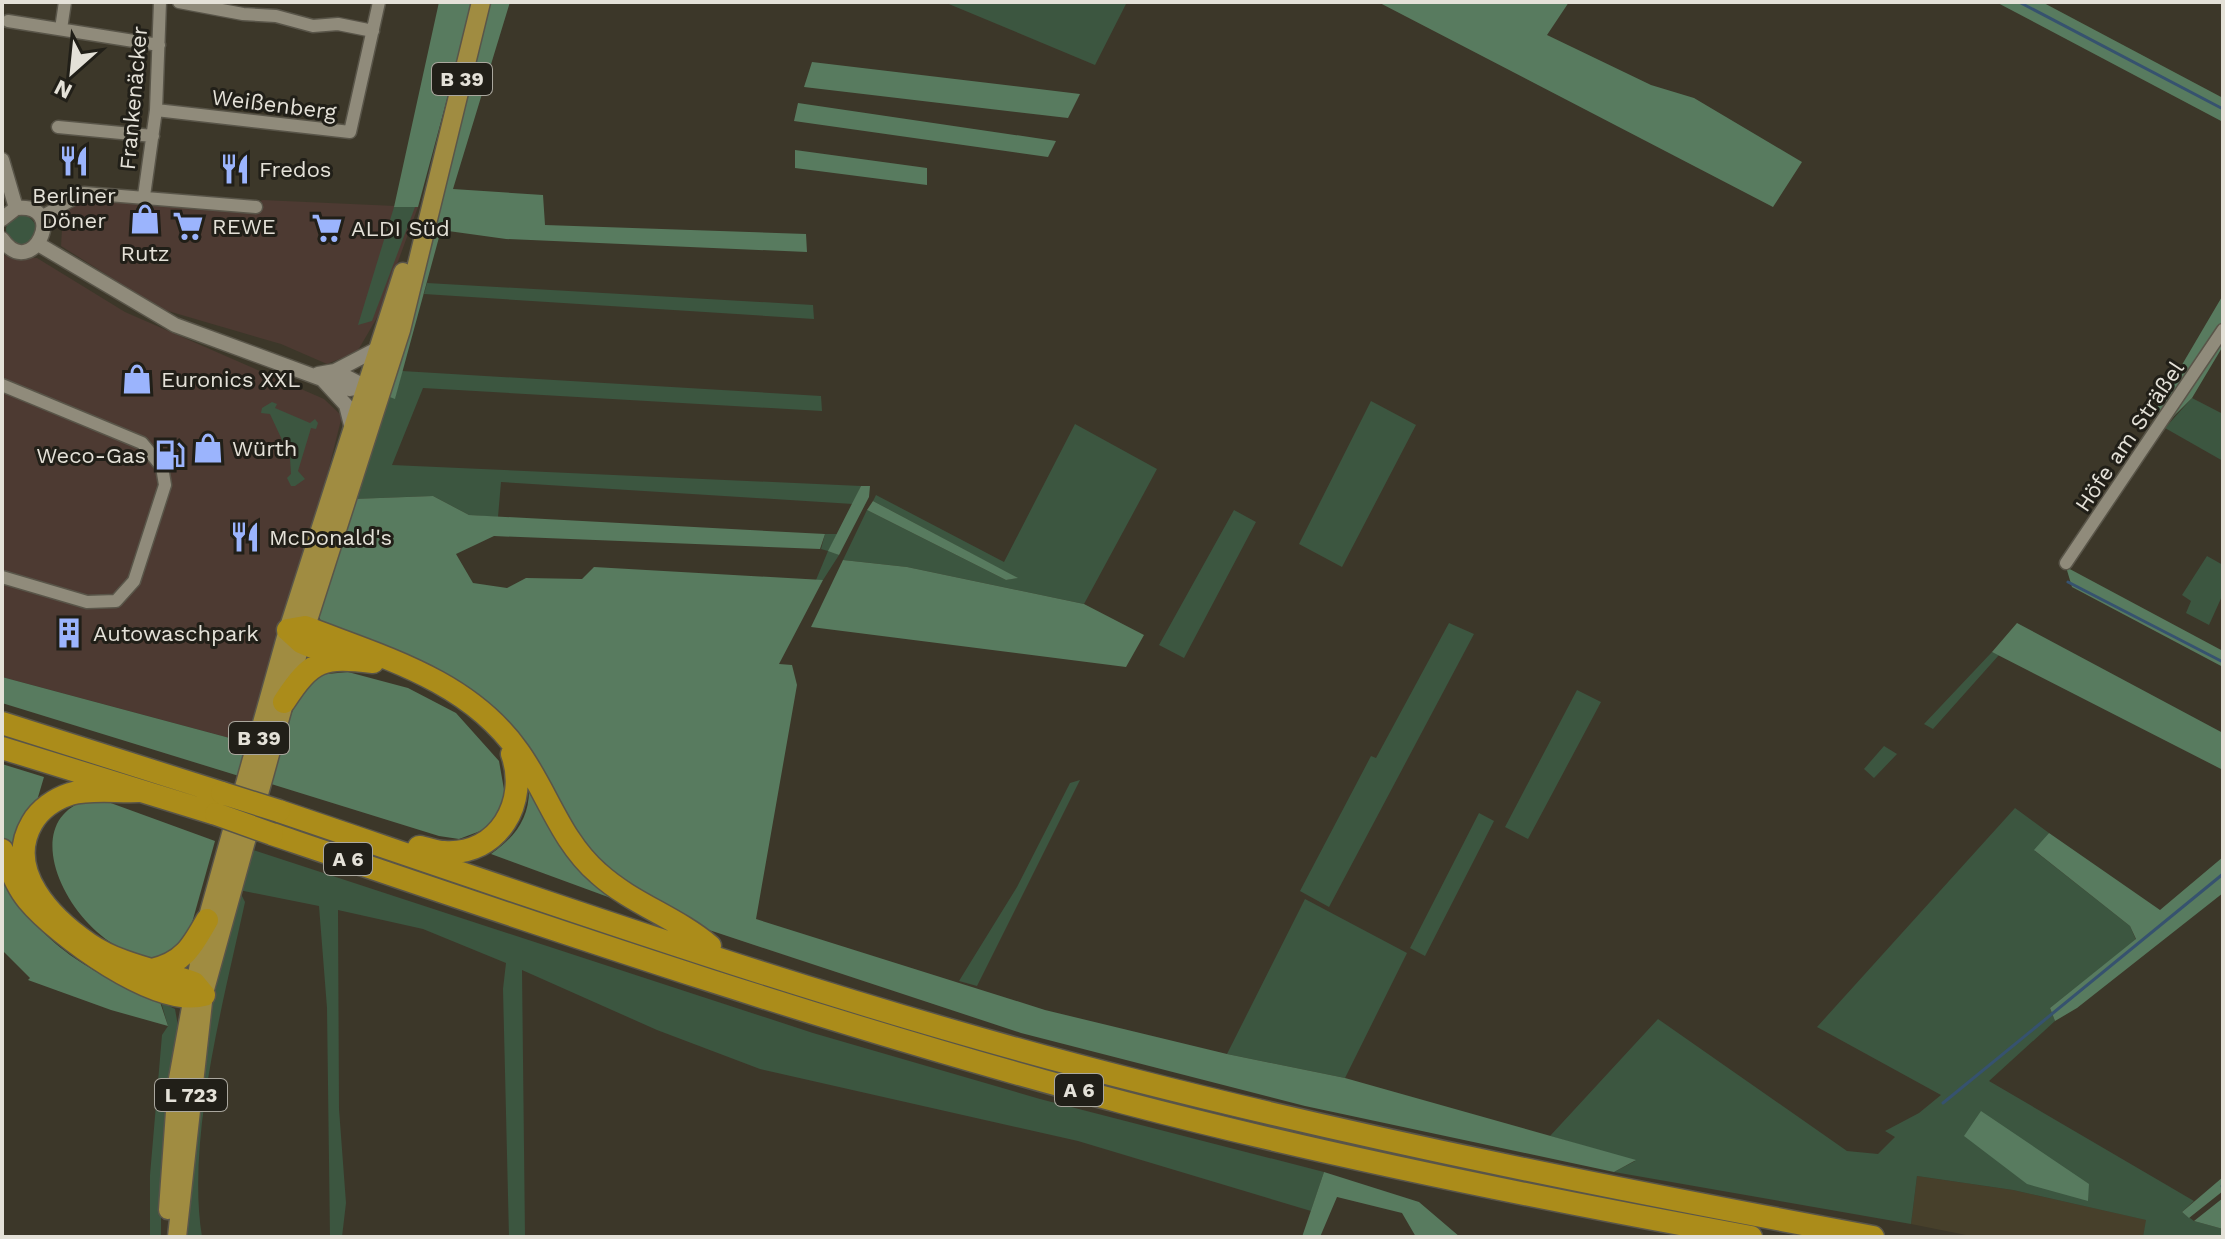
<svg xmlns="http://www.w3.org/2000/svg" width="2225" height="1239" font-family="'Work Sans',sans-serif">
  <rect width="100%" height="100%" fill="#3c3729"/>
  <path fill="#4d3a32" d="M88,196L250,209L262,200L418,207L378,316L357,352L327,364L281,344L161,309L61,246L63,212Z
    M2,255L37,258L125,312L324,399L342,416L326,480L284,610L252,744L2,677Z"/>
  <path fill="#47402b" d="M1917,1176L2013,1190L2147,1220L2143,1237H1976L1911,1224Z"/>
  <path fill="#3c5640" d="M944,2H1127L1095,65Z
    M394,207H415L372,321L358,325Z
    M6 230a15 15 0 1 1 30 0a15 15 0 1 1-30 0Z
    M427,283L813,305L814,319L424,294Z
    M402,371L821,396L822,411L423,388L392,465L861,486L853,504L501,482L498,517L469,515L433,496L353,499L387,396L395,398Z
    M2192,398L2223,414V461L2165,428Z
    M1371,401L1416,425L1342,567L1299,544Z
    M272,402L277,404L275,408L310,423L315,419L318,423L316,429L311,428L298,471L305,479L295,486H291L287,478L291,474L290,457L270,414L261,413L262,408Z
    M1075,424L1157,469L1084,604L907,567L843,560L867,510L1006,580L1017,578L873,501L876,495L1004,562Z
    M1234,510L1256,522L1184,658L1159,645Z
    M825,534H837L829,550L839,555L823,580H816L828,551L821,549Z
    M2207,556L2223,565V594L2209,625L2186,613L2191,601L2182,595Z
    M1449,623L1474,634L1329,907L1300,891L1371,756L1376,758Z
    M1992,652L1999,655L1933,729L1924,724Z
    M1577,690L1601,702L1528,839L1505,827Z
    M1884,746L1897,754L1874,778L1864,769Z
    M1080,780L977,986L959,981L1017,887L1070,783Z
    M2015,808L2049,833L2035,851L2130,926L2136,940L2050,1008L2055,1021L1989,1081L2194,1201L2182,1212L2194,1221L2223,1229V1237H2143L2146,1220L2013,1190L1917,1176L1911,1224L1614,1172L1635,1161L1550,1136L1658,1019L1847,1151L1878,1154L1895,1137L1885,1131L1919,1113L1941,1095L1817,1027Z
    M1479,813L1494,821L1425,956L1410,948Z
    M250,849L813,1033L1040,1099L1324,1172L1311,1211L1078,1141L760,1069L657,1030L522,970L525,1237H509L503,989L506,963L423,929L338,910L339,1109L346,1203L342,1237H330L327,1008L319,906L239,890L245,902C224,1000 186,1139 202,1237H180L197,1082L233,903Z
    M1305,899L1407,953L1345,1078L1227,1054Z
    M161,1002L175,1009L178,1026L161,1166V1237H150V1175L162,1035L168,1026Z"/>
  <path fill="#587b5f" d="M439,2H473L418,207H394Z
    M488,2H510L453,189L543,195L545,225L806,234L807,252L506,239L441,230L395,399L387,396Z
    M1378,2H1569L1547,35L1651,85L1694,98L1802,162L1773,207Z
    M1996,2H2042L2223,98V122Z
    M812,62L1080,94L1068,118L804,87Z
    M798,103L1056,141L1048,157L794,121Z
    M795,150L927,168V185L795,168Z
    M2223,295V346L2192,398L2172,418L2156,409Z
    M861,486H870L869,497L839,555L828,551Z
    M433,496L469,515L825,534L820,549L494,536L456,554L473,583L507,588L526,578L582,579L594,567L823,580L779,664L792,665L797,685L756,919L1045,1010L1227,1054L1345,1078L1636,1160L1614,1172L1305,1106L1021,1033L697,926L614,875L582,845L495,712L433,667L351,639L322,623L318,615L353,499Z
    M873,501L1018,578L1006,580L867,510Z
    M843,560L907,567L1084,604L1144,635L1126,667L811,627Z
    M2066,567L2223,651V667L2072,587Z
    M2017,623L2223,733V770L1992,652Z
    M348,672L408,688L456,713L499,761L505,795L491,827L459,839L439,836L268,783L299,692L317,675Z
    M2,677L252,744L239,776L2,703Z
    M2,764L44,777L19,861L2,842Z
    M529,787C553,839 572,867 619,901L491,854C515,837 530,818 529,787Z
    M88,800L108,802L215,841L190,930L175,956C93,979 0,825 88,800Z
    M2049,833L2160,910L2223,857V893L2077,1008L2055,1021L2050,1008L2136,939L2130,926L2034,850Z
    M2,878C43,948 89,971 160,1002L168,1026L111,1010L28,980L30,978L2,950Z
    M1981,1111L2089,1184L2088,1201L2027,1184L1964,1136Z
    M1324,1172L1419,1202L1460,1237H1416L1402,1213L1337,1197L1320,1237H1302Z
    M2223,1177V1191L2189,1218L2182,1212Z
    M2223,1198V1229L2194,1221Z"/>
  <g fill="none" stroke-linecap="round" stroke-linejoin="round">
    <path stroke="#36526f" stroke-width="3" d="M2019,2L2223,109
      M2068,582L2223,662
      M1943,1103L2223,874
      M2222,1186H2223"/>
    <g stroke="#595549" stroke-width="15">
      <path id="minor" d="M179,2L243,14L276,16L313,26L338,24L373,31
        M8,21L159,45
        M61,29L65,2
        M156,110L350,132L379,2
        M58,127L153,136
        M144,196L156,110L160,2
        M41,217L84,193L256,207
        M2,385L142,443L162,467L165,485L134,581L116,601L87,602L2,577
        M2066,563L2223,330"/>
    </g>
    <g stroke="#595549" stroke-width="17">
      <path id="tertiary" d="M2,160L16,208
        M2,219L16,208C70,202 32,283 2,239
        M38,244L175,325L349,389L372,385
        M335,371L379,348
        M318,374L335,371L372,390
        M323,380L346,405L352,429"/>
    </g>
    <g stroke="#595549" stroke-width="21">
      <path id="primary" d="M168,1210L177,1084L207,920L288,630L403,272
        M177,1237L204,993L301,642L401,330L481,2"/>
    </g>
    <g stroke="#595549" stroke-width="25">
      <path id="motorway" d="M288,630L305,627C382,657 468,680 518,751C547,791 560,840 598,873C632,904 676,917 710,946
        M288,630L301,642L339,658
        M284,702C312,659 323,656 373,662
        M2,723L222,793
        M2,748L216,814
        M279,811C559,906 847,1008 1134,1080C1378,1142 1625,1191 1873,1237
        M272,834C554,930 837,1027 1125,1103C1331,1157 1541,1199 1751,1237
        M419,847C427,848 436,852 444,852C499,856 529,801 512,754
        M2,850C10,867 16,886 28,900C57,935 156,1008 204,995L194,983C160,971 120,965 89,944C52,919 4,871 32,823C40,809 55,799 70,794C90,788 117,792 138,791
        M152,970C183,963 192,947 207,920"/>
    </g>
    <use href="#minor" stroke="#908b7b" stroke-width="12"/>
    <use href="#tertiary" stroke="#908b7b" stroke-width="14"/>
    <use href="#primary" stroke="#a08c41" stroke-width="18"/>
    <use href="#motorway" stroke="#ab8c1a" stroke-width="22"/>
    <g stroke="#595549" stroke-width="25" stroke-linecap="butt">
      <path id="motorway-bridge" d="M222,793L279,811
        M216,814L272,834"/>
    </g>
    <use href="#motorway-bridge" stroke="#ab8c1a" stroke-width="22"/>
  </g>
  <defs>
    <g id="restaurant-bare" transform="scale(2.4)"><path d="M-5-6h1v4h1v-4h1v4h1v-4h1v5L-1.5 .5V6h-2V.5L-5-1ZM5-6V6H3V1.5H1.5Q1.5-4 5-6Z" fill="#9bb4fd" stroke="#211f18" stroke-width="2.5" paint-order="stroke"/></g>
    <g id="shop-bare" transform="scale(2.4)"><path d="M-5-2.5h2.3a2.7 3.5 0 0 1 5.4 0H5L5.5 6h-11ZM-1.5-2.5h3a1.5 2.3 0 0 0-3 0Z" fill="#9bb4fd" stroke="#211f18" stroke-width="2.5" paint-order="stroke"/></g>
    <g id="supermarket-bare" transform="scale(2.4)"><path d="M-6-5.5h2.5l.6 2H6L4.5 2H-2.5L-4.4-4H-6ZM-1.5 3.2a1.3 1.3 0 1 0 .1 0ZM3 3.2a1.3 1.3 0 1 0 .1 0Z" fill="#9bb4fd" stroke="#211f18" stroke-width="2.5" paint-order="stroke"/></g>
    <g id="fuel-bare" transform="scale(2.4)"><path d="M-5.5-6h7V0h2V4h1.3V-2.5L3-4.5l.8-.8L6-3V5H2.5V1h-1V6h-7ZM-4.2-4.7v3.2H.2V-4.7Z" fill="#9bb4fd" stroke="#211f18" stroke-width="2.5" paint-order="stroke"/></g>
    <g id="building-bare" transform="scale(2.4)"><path d="M-4-6H4V6H1V3H-1V6H-4ZM-2.5-4.3h1.7v1.8h-1.7ZM.8-4.3h1.7v1.8H.8ZM-2.5-1h1.7V.8h-1.7ZM.8-1h1.7V.8H.8Z" fill="#9bb4fd" stroke="#211f18" stroke-width="2.5" paint-order="stroke"/></g>
  </defs>
  <g fill-rule="evenodd">
    <use href="#restaurant-bare" x="74" y="161"/>
    <use href="#restaurant-bare" x="235" y="169"/>
    <use href="#shop-bare" x="145" y="219"/>
    <use href="#supermarket-bare" x="188" y="226"/>
    <use href="#supermarket-bare" x="327" y="228"/>
    <use href="#shop-bare" x="137" y="379"/>
    <use href="#shop-bare" x="208" y="448"/>
    <use href="#fuel-bare" x="170" y="455"/>
    <use href="#restaurant-bare" x="245" y="537"/>
    <use href="#building-bare" x="69" y="633"/>
  </g>
  <g text-anchor="middle" stroke-width="6" stroke-linejoin="round" paint-order="stroke">
    <g fill="#211f18" stroke="#aaa79e" stroke-width="2">
      <rect x="432" y="63" width="60" height="32" rx="6"/>
      <rect x="229" y="722" width="60" height="32" rx="6"/>
      <rect x="324" y="843" width="48" height="32" rx="6"/>
      <rect x="1055" y="1074" width="48" height="32" rx="6"/>
      <rect x="155" y="1079" width="72" height="32" rx="6"/>
    </g>
    <g font-size="20" font-weight="bold" fill="#e4e1d8">
      <text x="462" y="86">B 39</text>
      <text x="259" y="745">B 39</text>
      <text x="348" y="866">A 6</text>
      <text x="1079" y="1097">A 6</text>
      <text x="191" y="1102">L 723</text>
    </g>
    <g font-size="22" fill="#e4e1d8" stroke="#211f18">
      <text transform="translate(133 98) rotate(-85)" y="8">Frankenäcker</text>
      <text transform="translate(274 104) rotate(7)" y="8">Weißenberg</text>
      <text transform="translate(2129 436) rotate(-56)" y="8">Höfe am Sträßel</text>
    </g>
    <g font-size="22" fill="#e4e1d8" stroke="#211f18" text-anchor="start">
      <text x="259" y="177">Fredos</text>
      <text x="74" y="203" text-anchor="middle">Berliner<tspan x="74" dy="25">Döner</tspan></text>
      <text x="212" y="234">REWE</text>
      <text x="351" y="236">ALDI Süd</text>
      <text x="145" y="261" text-anchor="middle">Rutz</text>
      <text x="161" y="387">Euronics XXL</text>
      <text x="232" y="456">Würth</text>
      <text x="146" y="463" text-anchor="end">Weco-Gas</text>
      <text x="269" y="545">McDonald's</text>
      <text x="93" y="641">Autowaschpark</text>
    </g>
  </g>
  <rect width="2225" height="1239" fill="none" stroke="#e4e1d8" stroke-width="8"/>
  <g transform="translate(72 72) rotate(207)" stroke="#211f18" stroke-width="6" paint-order="stroke">
  <path d="M0-6L14 30L0 20L-14 30Z" fill="#e4e1d8"/>
  <text y="-12" font-size="22" font-weight="bold" text-anchor="middle" fill="#e4e1d8">N</text>
  </g>
</svg>
